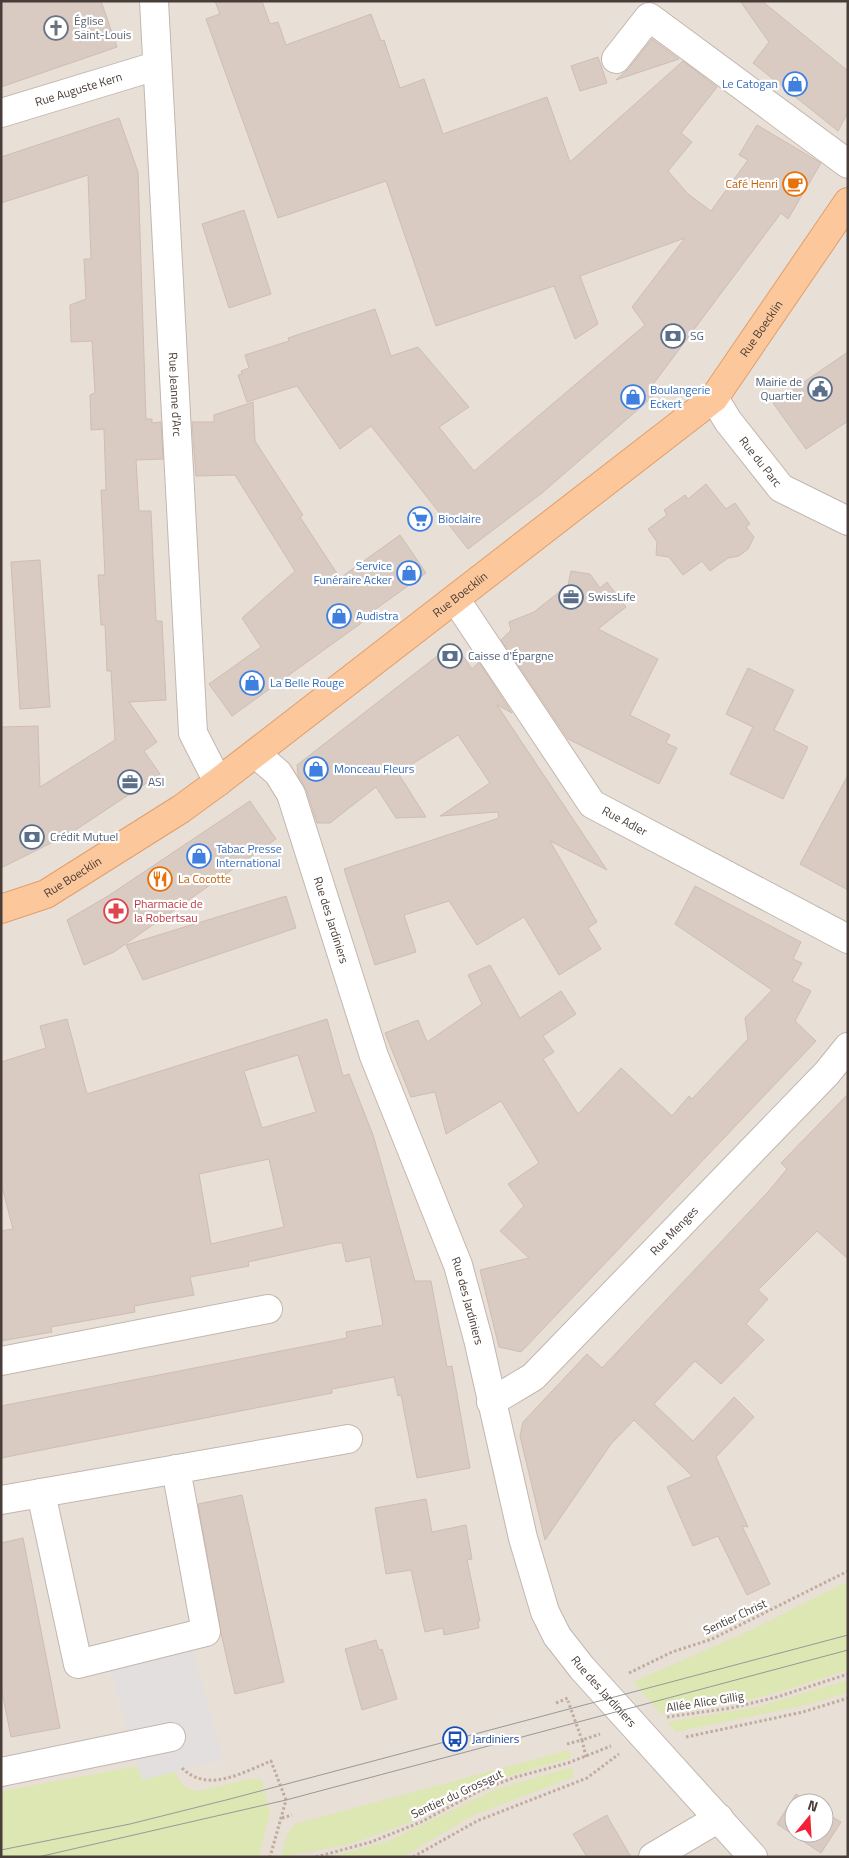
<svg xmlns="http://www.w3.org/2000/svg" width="849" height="1858" font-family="'Titillium Web',sans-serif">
  <rect width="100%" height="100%" fill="#f4eee9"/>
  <path fill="#e8dfd7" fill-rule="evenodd" d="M1,1H848V1857H1ZM794,1803H824V1833H794Z"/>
  <path fill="#dde7b3" d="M848,1581V1670L783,1691L727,1705L661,1714L633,1682L749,1631Z
    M848,1680V1692L811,1704L676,1732L667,1722L757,1707Z
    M569,1750L571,1758L486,1783L418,1819L385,1832L347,1845L281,1857L287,1835L294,1824Z
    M138,1766L142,1780L174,1771C180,1783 185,1790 199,1791L254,1778L262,1780L270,1814L259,1857H1V1791Z
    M572,1767L574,1777L474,1815L403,1857H329L388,1841L494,1790Z"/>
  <path fill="#e3dfde" d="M192,1650L224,1759L142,1780L110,1669Z"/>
  <path fill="#d9cac2" stroke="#d0bdb2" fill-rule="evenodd" d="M1,1H101L117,47L1,87Z
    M215,1H262L270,24L278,22L286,45L371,14L381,41L384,40L400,88L424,79L443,134L547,97L570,162L683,61L717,87L681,133L692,142L668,171L688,194L711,211L748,160L739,155L757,125L821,163L788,219L781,213L651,387L657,393L542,493L468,549L371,426L340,449L297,386L247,402L238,375L242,374L241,371L249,368L245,355L289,341L288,338L375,309L391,356L418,347L469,407L439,427L474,471L645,325L632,307L685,238L580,276L598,324L575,339L554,286L436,326L386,181L278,218L206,19L220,14Z
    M740,1H762L848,71V112L838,131L753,63L769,42Z
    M652,39L679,59L616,80L628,69Z
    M598,57L607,83L580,91L571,66Z
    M119,118L138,172L146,419H152V423L161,422L163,459L136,460L139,511H151L156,621H162L166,700L129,702L157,742L144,751L160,774L71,833L1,868V727L38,726L40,787L115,740L111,671H107L105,625H101L98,575H105L101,490H106L104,429L91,430L90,395L95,393L92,341L71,342L70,305L86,299L84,259H91L88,175L1,203V157Z
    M244,210L271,294L229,308L202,224Z
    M848,352V421L806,449L773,403Z
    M253,402L255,441L303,515L300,517L340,578L400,535L426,573L366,616L367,619L232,716L209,684L261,647L242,618L295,571L235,475L196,476L192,422H214V415Z
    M706,484L726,509L735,503L750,524L746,527L754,537L748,549L739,556L728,558L710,571L702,561L683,575L669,557L656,555L657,542L648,529L667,515L664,510L685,495L688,499Z
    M40,560L50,707L20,709L11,562Z
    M571,571L590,574L600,588L607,582L626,607L598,629L658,659L630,715L670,735L666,743L677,748L659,784L568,739L501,640L511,630L509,622L534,612L568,585Z
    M454,643L472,669L479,662L512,713L497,705L607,870L550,841L597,922L588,928L601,949L559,975L524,917L477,945L449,901L404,915L416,952L375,965L344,869L499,818L498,812L440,816L490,783L458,735L398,773L426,817L396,818L376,787L330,823H317L306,789L298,775L297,765Z
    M748,668L794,690L774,730L808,747L783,799L730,774L753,727L726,714Z
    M848,775V890L800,864Z
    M250,801L276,839L114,952L84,965L67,920L108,896Z
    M695,886L801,942L793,959L802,963L792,981L811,991L795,1021L816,1041L521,1352L499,1347L480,1270L529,1258L500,1231L524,1206L508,1184L539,1163L501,1101L446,1134L435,1092L411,1097L385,1033L418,1020L427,1042L482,1004L468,975L490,965L520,1018L561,991L576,1014L543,1036L554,1052L543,1059L578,1114L621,1068L672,1116L689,1096L692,1099L748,1039L745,1018L772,990L675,924Z
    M286,896L296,928L143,980L126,945Z
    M67,1019L87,1094L327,1019L343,1076L349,1074L373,1135L415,1281H431L447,1367L452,1366L470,1468L417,1478L401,1395L398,1396L394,1377L332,1389V1393L1,1458V1406L347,1338L346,1332L383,1325L370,1257L346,1262L342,1243H335L248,1262L249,1266L190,1277L194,1295L134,1306L135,1312L51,1327L52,1332L1,1341V1231L13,1229L1,1183V1062L46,1048L40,1026ZM298,1055L316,1112L262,1128L244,1071ZM269,1159L284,1227L211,1244L199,1174Z
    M848,1094V1259L817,1231L758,1290L768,1299L746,1324L764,1340L721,1384L695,1361L654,1404L693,1441L734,1397L754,1417L716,1457L748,1527L742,1526L770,1584L747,1595L718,1536L693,1546L667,1487L692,1476L634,1420L611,1444L545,1540L520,1436L523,1422L587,1354L602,1368L768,1192L787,1169L781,1163Z
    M242,1495L284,1682L235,1694L221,1633L198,1504Z
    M426,1499L432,1532L466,1525L472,1559L467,1560L480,1621H478L479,1628L444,1635L443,1628L425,1632L411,1570L386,1574L375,1508Z
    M23,1538L60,1728L11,1737L1,1687V1543Z
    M376,1640L379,1650L382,1649L397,1699L362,1710L345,1649Z
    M796,1794L810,1803H794V1833H824V1812L841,1822L821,1853L777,1824Z
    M607,1815L610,1821L631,1857H587L573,1834Z"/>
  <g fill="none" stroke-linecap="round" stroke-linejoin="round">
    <g stroke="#c3b6af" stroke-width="30">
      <g id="minor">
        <path id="s1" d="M154,1L193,733L218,782"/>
        <path d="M616,59L649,17L848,164"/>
        <path id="s2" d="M1,113L156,66"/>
        <path id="s3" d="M714,398L728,421L781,488L848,521"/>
        <path id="s4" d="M456,600L592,804L848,939"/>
        <path id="s5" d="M256,754L278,773L291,794L374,1056L458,1265L478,1339L523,1538L545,1612L557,1636L582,1668L753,1857"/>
        <path d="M1,1361L268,1309"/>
        <path id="s6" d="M491,1402L533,1377L827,1073L848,1047"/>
        <path d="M41,1493L78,1664L206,1632L176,1469"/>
        <path d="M1,1500L348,1439"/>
        <path d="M1,1772L171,1737"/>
        <path d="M653,1857L719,1818"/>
      </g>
    </g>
    <g stroke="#e19f6a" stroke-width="30">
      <g id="major">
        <path id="s7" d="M1,909L46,894L181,809L218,782L714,398L848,202"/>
      </g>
    </g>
    <path stroke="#c1ab9d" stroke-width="3" stroke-dasharray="2.5 2.5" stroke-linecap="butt" d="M629,1673L672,1652L712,1639L848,1571
      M556,1703L568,1698
      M667,1717L731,1708L777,1697L848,1674
      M686,1737L803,1712L848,1698
      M567,1744L582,1740L568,1701
      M586,1757L582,1740L600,1734
      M182,1768C208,1794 243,1772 271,1761L286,1800L270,1857
      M282,1818L292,1815
      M316,1857L371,1842L421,1822L481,1790L516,1777L568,1763L611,1746
      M413,1857L477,1821L587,1778L619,1754"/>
    <use href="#minor" stroke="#fff" stroke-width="28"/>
    <use href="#major" stroke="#fcc79b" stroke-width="28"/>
    <path stroke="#989898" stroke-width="1" d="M1,1850L130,1824L230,1799L848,1635
      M38,1857L286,1800L848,1650"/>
  </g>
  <defs>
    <g id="church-ring" transform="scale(1.25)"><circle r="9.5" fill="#fff" stroke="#6b7280" stroke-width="1.5"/><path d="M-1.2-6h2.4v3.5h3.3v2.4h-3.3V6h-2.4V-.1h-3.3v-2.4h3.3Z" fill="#6b7280"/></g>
    <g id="shop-ring" transform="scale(1.25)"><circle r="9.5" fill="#fff" stroke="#3f7fe0" stroke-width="1.5"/><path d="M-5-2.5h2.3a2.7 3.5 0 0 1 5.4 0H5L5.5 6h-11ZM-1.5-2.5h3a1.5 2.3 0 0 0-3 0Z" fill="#3f7fe0"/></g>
    <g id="cafe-ring" transform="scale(1.25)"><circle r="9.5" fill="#fff" stroke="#e8710a" stroke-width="1.5"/><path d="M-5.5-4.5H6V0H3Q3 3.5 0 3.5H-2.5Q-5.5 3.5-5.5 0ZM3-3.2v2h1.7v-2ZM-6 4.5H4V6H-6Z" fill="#e8710a"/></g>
    <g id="bank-ring" transform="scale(1.25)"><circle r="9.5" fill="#fff" stroke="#5c6f8a" stroke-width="1.5"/><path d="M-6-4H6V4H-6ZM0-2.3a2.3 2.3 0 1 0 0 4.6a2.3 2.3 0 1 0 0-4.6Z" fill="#5c6f8a"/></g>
    <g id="civic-ring" transform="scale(1.25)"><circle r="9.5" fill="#fff" stroke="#5c6f8a" stroke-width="1.5"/><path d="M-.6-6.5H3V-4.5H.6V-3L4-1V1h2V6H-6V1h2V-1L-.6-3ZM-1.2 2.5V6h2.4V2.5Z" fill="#5c6f8a"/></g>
    <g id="supermarket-ring" transform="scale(1.25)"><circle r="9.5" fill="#fff" stroke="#3f7fe0" stroke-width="1.5"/><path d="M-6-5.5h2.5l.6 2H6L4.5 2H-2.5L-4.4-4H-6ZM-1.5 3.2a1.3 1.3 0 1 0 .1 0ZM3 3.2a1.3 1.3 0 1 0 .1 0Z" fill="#3f7fe0"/></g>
    <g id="office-ring" transform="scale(1.25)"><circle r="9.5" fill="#fff" stroke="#5c6f8a" stroke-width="1.5"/><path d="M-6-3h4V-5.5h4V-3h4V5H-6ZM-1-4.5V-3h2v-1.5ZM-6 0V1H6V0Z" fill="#5c6f8a"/></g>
    <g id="restaurant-ring" transform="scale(1.25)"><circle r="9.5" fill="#fff" stroke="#e8710a" stroke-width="1.5"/><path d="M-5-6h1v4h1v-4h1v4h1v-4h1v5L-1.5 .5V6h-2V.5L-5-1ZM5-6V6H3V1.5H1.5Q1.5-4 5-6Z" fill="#e8710a"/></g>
    <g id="pharmacy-ring" transform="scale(1.25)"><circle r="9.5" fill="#fff" stroke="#e0444e" stroke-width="1.5"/><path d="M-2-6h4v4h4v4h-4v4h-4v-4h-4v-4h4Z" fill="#e0444e"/></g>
    <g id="bus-ring" transform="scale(1.25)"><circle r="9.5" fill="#fff" stroke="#1a4fb4" stroke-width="1.5"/><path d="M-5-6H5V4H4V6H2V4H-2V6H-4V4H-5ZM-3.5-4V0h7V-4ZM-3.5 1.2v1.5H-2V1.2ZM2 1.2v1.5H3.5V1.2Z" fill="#1a4fb4"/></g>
  </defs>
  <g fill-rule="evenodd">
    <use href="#church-ring" x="56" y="28"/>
    <use href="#shop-ring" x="795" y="84"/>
    <use href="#cafe-ring" x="795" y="184"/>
    <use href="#bank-ring" x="673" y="336"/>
    <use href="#civic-ring" x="820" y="389"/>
    <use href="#shop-ring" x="633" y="397"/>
    <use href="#supermarket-ring" x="420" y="519"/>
    <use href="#shop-ring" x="409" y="573"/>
    <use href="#office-ring" x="571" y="597"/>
    <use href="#shop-ring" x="339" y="616"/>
    <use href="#bank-ring" x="450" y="656"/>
    <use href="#shop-ring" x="252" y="683"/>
    <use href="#shop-ring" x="316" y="769"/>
    <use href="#office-ring" x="130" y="782"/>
    <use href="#bank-ring" x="32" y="837"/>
    <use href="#shop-ring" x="199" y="856"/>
    <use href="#restaurant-ring" x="160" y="879"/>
    <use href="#pharmacy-ring" x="116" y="911"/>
    <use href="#bus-ring" x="455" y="1739"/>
  </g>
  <g text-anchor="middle" stroke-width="4.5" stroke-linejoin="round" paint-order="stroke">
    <g font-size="12" fill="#5b616d" stroke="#fff" text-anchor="start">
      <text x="74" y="25">Église<tspan x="74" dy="14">Saint-Louis</tspan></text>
    </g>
    <g font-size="12" fill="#366cbe" stroke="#fff" text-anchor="start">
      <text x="778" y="88" text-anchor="end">Le Catogan</text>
      <text x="650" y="394">Boulangerie<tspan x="650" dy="14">Eckert</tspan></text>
      <text x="438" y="523">Bioclaire</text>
      <text x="392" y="570" text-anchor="end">Service<tspan x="392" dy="14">Funéraire Acker</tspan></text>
      <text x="356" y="620">Audistra</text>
      <text x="270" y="687">La Belle Rouge</text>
      <text x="334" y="773">Monceau Fleurs</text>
      <text x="216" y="853">Tabac Presse<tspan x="216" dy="14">International</tspan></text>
    </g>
    <g font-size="12" fill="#483d38" stroke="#fff">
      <text dy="4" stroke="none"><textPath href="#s2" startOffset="81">Rue Auguste Kern</textPath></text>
      <text dy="4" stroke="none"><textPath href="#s7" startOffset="964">Rue Boecklin</textPath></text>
      <text dy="4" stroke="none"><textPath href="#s1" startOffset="394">Rue Jeanne d'Arc</textPath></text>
      <text dy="4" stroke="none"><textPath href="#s3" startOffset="79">Rue du Parc</textPath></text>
      <text dy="4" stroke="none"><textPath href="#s7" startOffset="559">Rue Boecklin</textPath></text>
      <text dy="4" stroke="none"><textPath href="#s4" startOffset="282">Rue Adler</textPath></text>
      <text dy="4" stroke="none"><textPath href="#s7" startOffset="79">Rue Boecklin</textPath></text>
      <text dy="4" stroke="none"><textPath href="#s5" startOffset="186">Rue des Jardiniers</textPath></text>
      <text dy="4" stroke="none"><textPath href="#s6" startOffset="252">Rue Menges</textPath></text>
      <text dy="4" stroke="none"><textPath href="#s5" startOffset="591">Rue des Jardiniers</textPath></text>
      <text transform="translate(735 1617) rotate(-25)" y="4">Sentier Christ</text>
      <text dy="4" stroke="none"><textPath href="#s5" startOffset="1011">Rue des Jardiniers</textPath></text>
      <text transform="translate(705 1702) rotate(-9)" y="4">Allée Alice Gillig</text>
      <text transform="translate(457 1794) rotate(-25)" y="4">Sentier du Grossgut</text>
    </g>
    <g font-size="12" fill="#c56008" stroke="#fff" text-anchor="end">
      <text x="778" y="188">Café Henri</text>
      <text x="178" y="883" text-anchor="start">La Cocotte</text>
    </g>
    <g font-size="12" fill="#4e5e75" stroke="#fff" text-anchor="start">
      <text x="690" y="340">SG</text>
      <text x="802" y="386" text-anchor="end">Mairie de<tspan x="802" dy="14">Quartier</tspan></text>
      <text x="588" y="601">SwissLife</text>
      <text x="468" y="660">Caisse d'Épargne</text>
      <text x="148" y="786">ASI</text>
      <text x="50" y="841">Crédit Mutuel</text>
    </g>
    <g font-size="12" fill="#be3a42" stroke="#fff" text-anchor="start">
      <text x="134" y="908">Pharmacie de<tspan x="134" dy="14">la Robertsau</tspan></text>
    </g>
    <g font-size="12" fill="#164399" stroke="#fff" text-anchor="start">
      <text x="472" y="1743">Jardiniers</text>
    </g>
  </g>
  <rect width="849" height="1858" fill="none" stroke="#483d38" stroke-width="5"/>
  <g transform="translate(809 1818) rotate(18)"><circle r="24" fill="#ffffff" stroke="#b6b1af"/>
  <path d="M0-4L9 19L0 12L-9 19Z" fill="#f42036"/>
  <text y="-8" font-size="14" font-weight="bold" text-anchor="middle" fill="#483d38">N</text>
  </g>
</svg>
